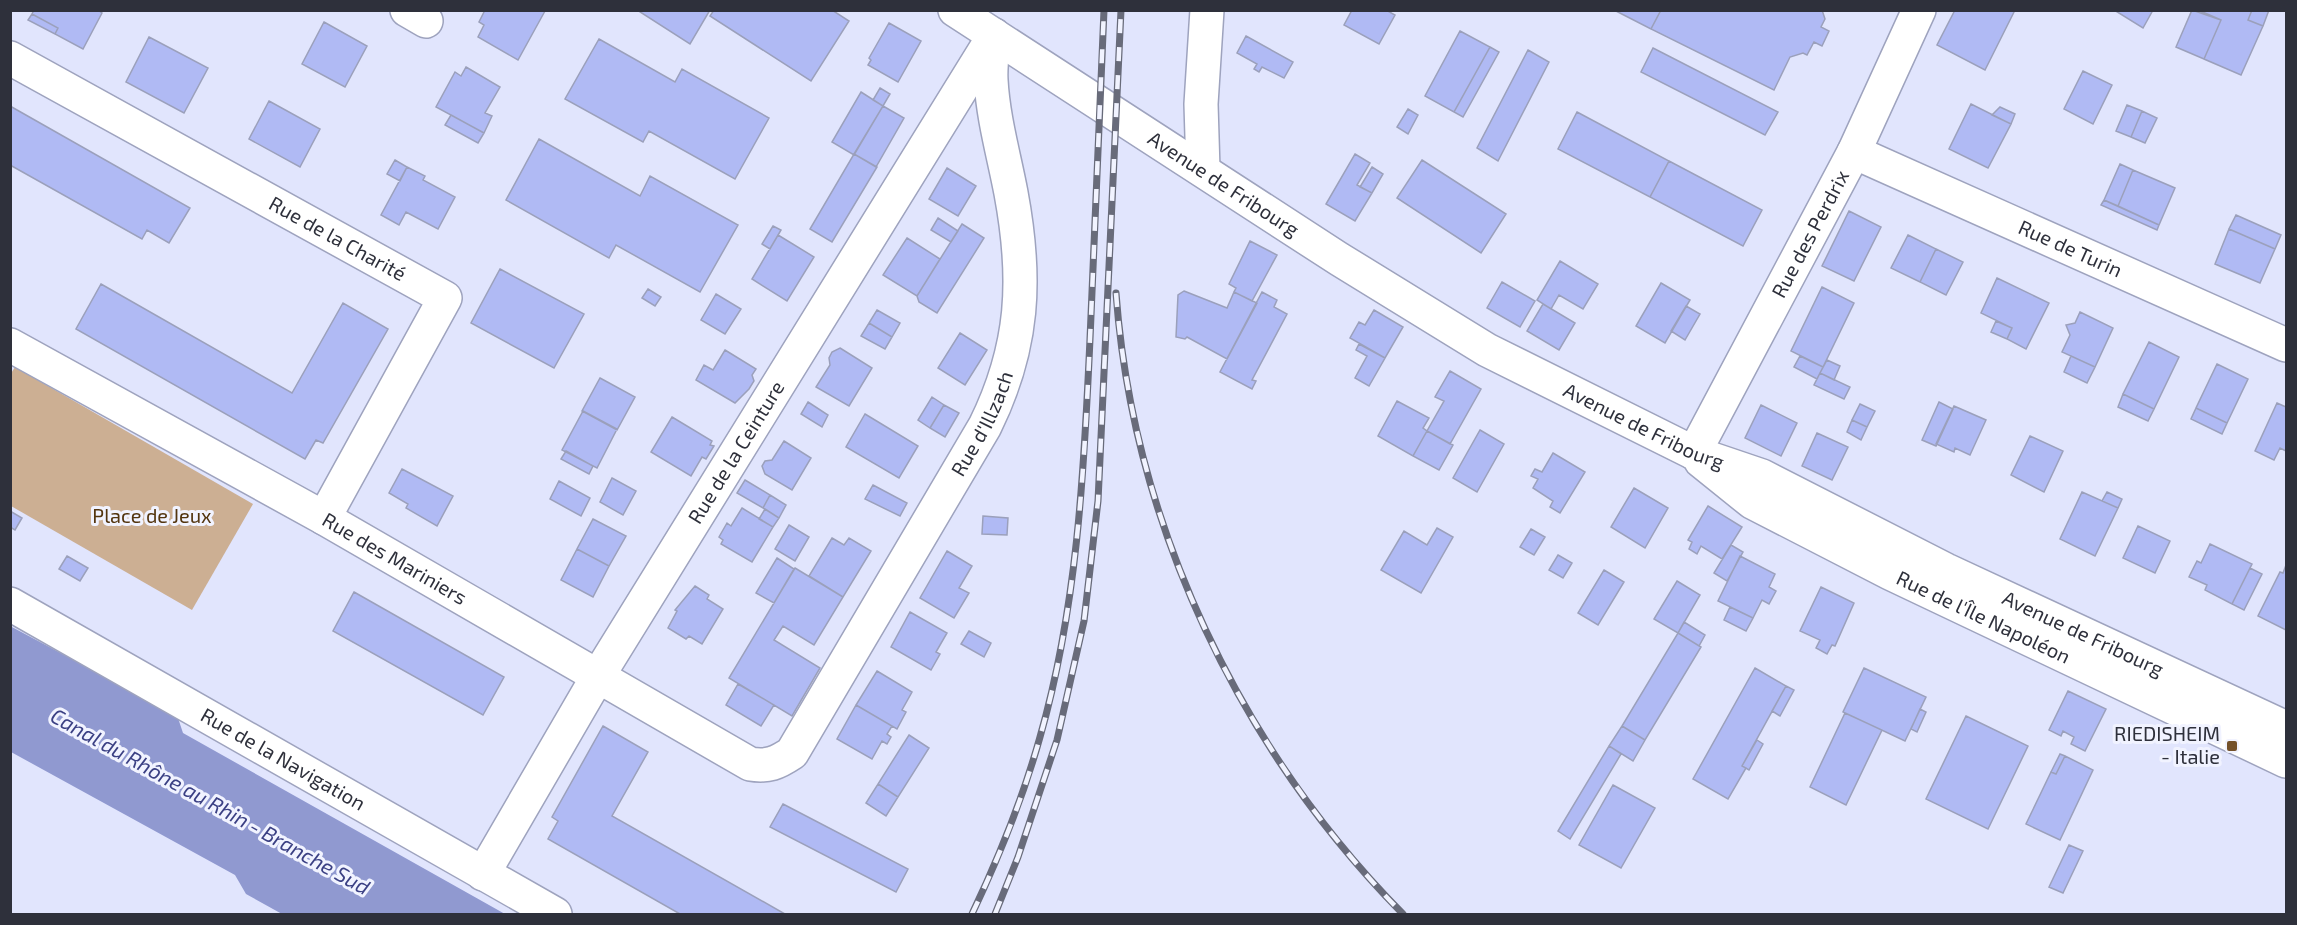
<svg xmlns="http://www.w3.org/2000/svg" width="2297" height="925" font-family="'Exo 2',sans-serif">
  <rect width="100%" height="100%" fill="#e1e5fd"/>
  <path fill="#ccaf93" d="M15,367L253,504L192,610L11,506L10,375Z"/>
  <path fill="#9099d0" d="M10,626L177,715L183,733L505,914H282L246,894L235,875L11,752Z"/>
  <path fill="#b0baf4" stroke="#9ba0bb" stroke-width="1.5" d="M34,10H98L102,13L83,49L55,34L58,28L32,14Z
    M485,10H544L545,11L518,60L478,37L484,25L479,22Z
    M637,10H710L690,44Z
    M714,10H832L849,21L811,81L710,16Z
    M1352,10H1386L1395,15L1379,44L1344,25Z
    M1614,10H1661L1651,29Z
    M1661,10H1822L1825,19L1821,27L1829,31L1822,46L1814,42L1807,55L1803,53L1790,57L1774,90L1651,29Z
    M1955,10H2015L1985,70L1937,45Z
    M2114,10H2153L2143,28Z
    M2192,10L2221,20L2204,59L2176,47Z
    M2198,10H2252L2248,20L2263,26L2241,75L2204,59L2221,20Z
    M2252,10H2269L2263,26L2248,20Z
    M32,14L58,28L55,34L28,20Z
    M324,22L367,46L345,87L302,64Z
    M889,23L921,41L898,82L868,65L871,60L869,58Z
    M1460,31L1490,47L1454,112L1425,96Z
    M1246,36L1293,62L1284,78L1262,67L1259,72L1254,69L1257,64L1237,53Z
    M149,37L208,68L184,113L126,82Z
    M599,39L675,82L682,69L769,118L735,179L649,131L643,142L565,99Z
    M1490,47L1499,52L1463,117L1454,112Z
    M1653,48L1778,112L1765,135L1641,72Z
    M1528,50L1549,62L1498,161L1477,148Z
    M466,67L500,87L485,113L492,116L484,133L436,107L455,72L461,76Z
    M2083,71L2112,85L2093,124L2064,109Z
    M880,88L890,94L883,106L873,100Z
    M861,92L883,106L854,155L832,142Z
    M269,101L320,129L300,167L249,139Z
    M1971,104L2011,124L1988,168L1949,149Z
    M2127,105L2142,111L2131,137L2116,131Z
    M10,106L190,208L169,243L147,230L142,239L10,165Z
    M883,106L904,118L876,167L854,154Z
    M2000,107L2015,114L2011,124L1992,115Z
    M1408,109L1418,115L1408,134L1397,127Z
    M2142,111L2157,118L2145,143L2131,137Z
    M1577,112L1669,161L1650,197L1558,149Z
    M451,115L484,133L478,143L445,125Z
    M539,139L640,196L650,176L738,225L700,292L616,245L609,258L506,200Z
    M854,154L877,167L832,242L810,229Z
    M1355,154L1370,163L1357,185L1372,193L1355,221L1326,204Z
    M395,160L407,167L400,181L387,174Z
    M1422,160L1506,214L1481,253L1397,198Z
    M1669,161L1762,210L1743,246L1650,197Z
    M2120,164L2133,170L2118,206L2104,200Z
    M407,167L425,176L423,180L455,197L438,229L406,212L399,225L381,215Z
    M1372,167L1383,174L1372,193L1360,187Z
    M947,168L976,186L958,216L929,199Z
    M2133,170L2175,188L2159,225L2118,206Z
    M2104,200L2159,225L2157,230L2101,205Z
    M1849,211L1881,227L1854,281L1822,266Z
    M2236,215L2281,235L2275,249L2229,229Z
    M938,218L958,231L951,242L931,230Z
    M962,224L984,238L937,313L919,302L917,296Z
    M773,226L781,230L770,249L762,244Z
    M2229,229L2275,249L2260,283L2215,264Z
    M778,235L814,257L787,301L752,279Z
    M1908,235L1936,249L1920,282L1891,268Z
    M907,238L940,259L917,296L883,275Z
    M1250,241L1277,255L1252,301L1234,292L1236,288L1229,284Z
    M1936,249L1963,262L1946,295L1920,282Z
    M1560,261L1598,284L1583,309L1559,295L1551,309L1537,300Z
    M500,269L584,314L554,368L471,323Z
    M1997,278L2049,303L2026,349L2007,339L2012,328L1981,313Z
    M1502,282L1535,301L1520,327L1487,308Z
    M1661,283L1690,300L1665,343L1636,326Z
    M101,284L292,393L343,303L388,329L323,443L316,440L305,459L76,329Z
    M1822,287L1854,303L1823,367L1791,351Z
    M648,289L661,297L655,306L642,298Z
    M1184,291L1227,308L1234,292L1257,303L1227,359L1187,337L1185,339L1176,337L1178,295Z
    M1262,292L1277,300L1274,307L1287,314L1252,380L1256,381L1252,389L1220,372Z
    M716,294L741,309L725,334L701,320Z
    M1543,304L1575,323L1559,350L1527,331Z
    M1686,306L1700,314L1685,340L1671,331Z
    M877,310L900,323L892,337L869,323Z
    M1374,310L1403,327L1385,358L1350,338L1359,322L1365,325Z
    M2080,312L2113,328L2095,367L2062,352L2070,335L2066,325L2075,323Z
    M1996,321L2012,328L2007,339L1991,332Z
    M869,323L892,337L885,349L861,336Z
    M960,333L987,350L965,385L938,368Z
    M2149,342L2179,357L2154,409L2123,394Z
    M1359,344L1385,358L1369,386L1355,378L1367,356L1356,350Z
    M840,348L872,368L849,406L816,387L830,365L829,358L832,352Z
    M725,350L756,369L752,375L754,381L749,389L735,403L696,380L704,365L713,370Z
    M1800,356L1823,367L1817,379L1794,367Z
    M2071,356L2095,367L2087,383L2064,372Z
    M1827,360L1840,366L1834,380L1820,373Z
    M2217,364L2248,379L2227,423L2196,408Z
    M1450,371L1481,389L1450,444L1427,431L1444,401L1435,397Z
    M1820,373L1850,387L1844,399L1814,385Z
    M600,378L635,397L617,430L582,411Z
    M2123,394L2154,409L2148,421L2118,407Z
    M932,397L944,405L930,428L918,420Z
    M1397,401L1429,418L1423,428L1427,431L1413,456L1378,436Z
    M808,402L828,415L822,427L801,414Z
    M1939,402L1953,409L1936,446L1922,440Z
    M2277,403L2286,407V451L2280,448L2274,460L2255,451Z
    M1860,404L1875,411L1867,427L1852,420Z
    M944,405L959,413L945,437L930,428Z
    M1761,405L1797,423L1781,456L1745,438Z
    M1954,406L1986,420L1970,455L1955,448L1954,452L1936,444Z
    M2196,408L2227,423L2222,434L2191,419Z
    M583,411L617,429L597,468L562,450Z
    M865,414L918,446L899,478L846,447Z
    M672,417L712,441L710,445L714,446L706,459L702,457L691,476L651,452Z
    M1852,420L1867,427L1861,440L1847,432Z
    M1480,430L1504,444L1477,492L1453,478Z
    M1427,431L1453,445L1439,470L1413,456Z
    M1817,433L1848,447L1832,480L1802,466Z
    M2030,436L2063,451L2044,492L2011,475Z
    M784,441L811,458L792,490L765,474L762,466L765,461L772,460Z
    M566,451L593,466L589,474L561,459Z
    M1553,453L1585,472L1560,513L1550,507L1553,501L1533,488L1538,479L1531,476L1535,469L1542,472Z
    M402,469L453,496L437,526L406,508L408,504L389,493Z
    M612,478L636,491L623,515L600,502Z
    M745,480L770,495L763,508L737,493Z
    M559,481L590,498L581,516L550,499Z
    M873,485L907,503L900,516L865,499Z
    M1634,488L1668,508L1645,548L1611,527Z
    M2082,492L2118,508L2095,556L2060,539Z
    M2107,492L2122,499L2118,508L2102,501Z
    M770,495L786,505L779,518L763,508Z
    M1708,506L1742,527L1722,559L1701,546L1697,554L1689,549L1692,542L1688,540Z
    M742,508L773,527L752,562L721,544L723,540L719,537L727,523L731,526Z
    M765,509L779,518L773,527L759,519Z
    M10,511L22,518L15,530L10,527Z
    M983,516L1008,518L1007,535L982,534Z
    M593,519L626,536L609,566L577,549Z
    M789,525L809,537L795,561L775,549Z
    M2138,526L2170,541L2155,573L2123,558Z
    M1437,528L1453,537L1421,593L1381,570L1404,531L1427,545Z
    M1531,529L1545,537L1534,555L1520,547Z
    M832,538L844,545L849,538L871,551L843,597L809,576Z
    M2210,544L2252,564L2232,604L2205,590L2207,585L2189,577L2197,561L2201,563Z
    M1731,545L1743,552L1727,581L1714,573Z
    M577,549L609,566L593,597L561,580Z
    M947,551L972,566L959,588L969,593L954,618L920,598Z
    M1558,555L1572,563L1563,578L1549,570Z
    M67,556L88,568L80,581L59,569Z
    M1740,556L1775,574L1769,587L1776,591L1769,604L1762,600L1753,618L1718,601Z
    M777,558L794,569L774,603L756,593Z
    M2286,565V630L2258,616L2280,572L2283,573Z
    M795,568L843,597L814,645L783,626L774,640L820,668L792,716L729,678Z
    M2250,568L2262,574L2244,610L2232,604Z
    M1604,570L1624,582L1598,625L1578,613Z
    M1677,581L1700,595L1678,633L1654,619Z
    M695,586L709,595L707,599L723,609L702,644L689,636L686,639L668,628L677,611L675,610Z
    M1821,587L1854,603L1835,646L1832,645L1827,654L1816,648L1820,640L1800,631Z
    M354,592L504,677L483,715L333,631Z
    M1730,607L1753,618L1746,631L1724,620Z
    M910,612L947,633L936,652L940,654L931,670L891,647Z
    M1684,622L1705,635L1699,646L1678,633Z
    M969,631L991,643L984,657L961,644Z
    M1678,633L1701,647L1645,740L1622,726Z
    M1755,668L1786,686L1742,766L1746,768L1728,799L1693,779Z
    M1864,668L1926,697L1905,741L1843,712Z
    M877,671L912,692L902,710L906,712L897,729L856,705Z
    M738,684L774,705L761,726L726,705Z
    M1786,686L1794,690L1780,716L1772,711Z
    M2068,691L2106,709L2085,751L2071,744L2074,737L2063,731L2061,736L2049,730Z
    M856,705L892,726L887,734L891,737L887,744L882,741L872,759L837,739Z
    M1920,709L1926,712L1917,732L1911,729Z
    M1845,713L1882,730L1846,805L1810,787Z
    M1966,716L2028,746L1988,829L1926,799Z
    M603,726L648,752L612,816L785,914H680L548,839L558,821L552,817Z
    M1622,726L1645,740L1633,761L1609,746Z
    M909,735L929,748L898,797L878,784Z
    M1757,740L1763,744L1749,770L1742,766Z
    M1609,746L1621,754L1570,839L1558,831Z
    M2060,754L2065,756L2056,774L2051,772Z
    M2065,756L2093,770L2060,840L2026,824L2051,772L2056,774Z
    M878,784L898,797L886,816L866,803Z
    M1613,785L1655,808L1621,868L1579,845Z
    M783,804L908,869L896,892L770,827Z
    M2069,845L2083,851L2063,893L2049,887Z"/>
  <g fill="none" stroke-linecap="round" stroke-linejoin="round">
    <g stroke="#9ea3be" stroke-width="36">
      <g id="minor">
        <path d="M407,10L426,21"/>
        <path id="s1" d="M10,58L445,298L324,518"/>
        <path id="s2" d="M1854,152L2286,345"/>
        <path d="M1203,170L1201,104L1207,10"/>
        <path id="s3" d="M10,345L324,518L750,764C768,767 777,763 792,753L985,426C1024,347 1027,279 1011,193C1004,156 993,118 991,80C990,65 993,50 994,35"/>
        <path id="s4" d="M1694,453L1854,152L1919,10"/>
        <path id="s5" d="M10,604L555,914"/>
        <path id="s6" d="M483,874L598,676L992,39"/>
      </g>
    </g>
    <g stroke="#9ea3be" stroke-width="36">
      <g id="major">
        <path id="s7" d="M955,10L1339,259L1487,350L1694,453L1762,476L1946,570L2286,728"/>
        <path id="s8" d="M1701,461L1752,502L1890,573L2286,761"/>
      </g>
    </g>
    <use href="#minor" stroke="#fff" stroke-width="33"/>
    <use href="#major" stroke="#fff" stroke-width="33"/>
    <g stroke="#686b7a" stroke-width="7">
      <path id="rail" d="M1116,293C1133,525 1241,750 1403,914
        M972,914C999,857 1023,798 1040,737C1077,608 1084,473 1090,339C1095,229 1099,120 1104,10
        M995,914L1018,857L1057,740L1084,621L1098,501L1121,10"/>
    </g>
    <use href="#rail" stroke="#f1f3ff" stroke-width="4.5" stroke-dasharray="14" stroke-linecap="butt"/>
  </g>
  <rect fill="#74512a" stroke="#f1f3ff" stroke-width="2" x="2226" y="740" width="12" height="12" rx="3"/>
  <g text-anchor="middle" stroke-width="6" stroke-linejoin="round" paint-order="stroke">
    <g font-size="20" fill="#2e303b" stroke="#f1f3ff">
      <text dy="7" stroke="none"><textPath href="#s7" startOffset="320">Avenue de Fribourg</textPath></text>
      <text dy="7" stroke="none"><textPath href="#s4" startOffset="248">Rue des Perdrix</textPath></text>
      <text dy="7" stroke="none"><textPath href="#s1" startOffset="374">Rue de la Charité</textPath></text>
      <text dy="7" stroke="none"><textPath href="#s2" startOffset="237">Rue de Turin</textPath></text>
      <text dy="7" stroke="none"><textPath href="#s3" startOffset="1276">Rue d'Illzach</textPath></text>
      <text dy="7" stroke="none"><textPath href="#s7" startOffset="806">Avenue de Fribourg</textPath></text>
      <text dy="7" stroke="none"><textPath href="#s6" startOffset="492">Rue de la Ceinture</textPath></text>
      <text dy="7" stroke="none"><textPath href="#s3" startOffset="440">Rue des Mariniers</textPath></text>
      <text dy="7" stroke="none"><textPath href="#s8" startOffset="324">Rue de l'Île Napoléon</textPath></text>
      <text dy="7" stroke="none"><textPath href="#s7" startOffset="1292">Avenue de Fribourg</textPath></text>
      <text dy="7" stroke="none"><textPath href="#s5" startOffset="314">Rue de la Navigation</textPath></text>
    </g>
    <g font-size="20" fill="#53350f" stroke="#f1f3ff">
      <text x="152" y="523">Place de Jeux</text>
    </g>
    <g font-size="20" fill="#2e303b" stroke="#f1f3ff" text-anchor="end">
      <text x="2220" y="741">RIEDISHEIM<tspan x="2220" dy="23">- Italie</tspan></text>
    </g>
    <g font-size="21" font-style="italic" fill="#3b4084" stroke="#f1f3ff">
      <text transform="translate(210 802) rotate(29)" y="7">Canal du Rhône au Rhin - Branche Sud</text>
    </g>
  </g>
  <rect width="2297" height="925" fill="none" stroke="#2e303b" stroke-width="24"/>
</svg>
